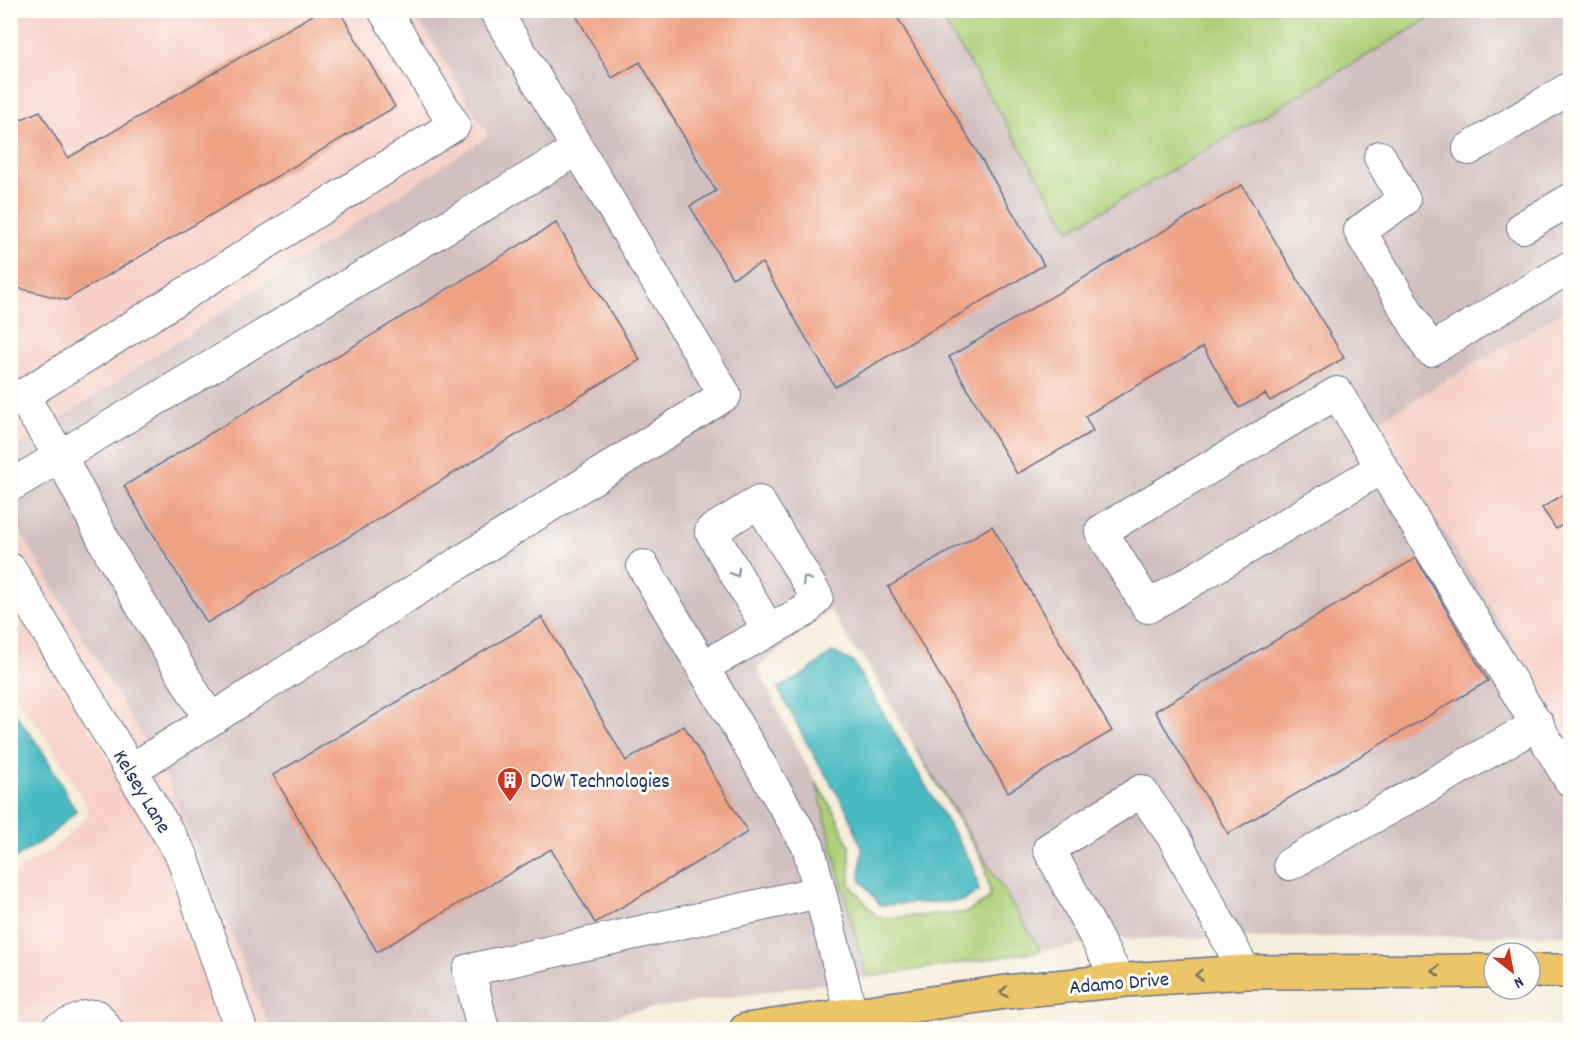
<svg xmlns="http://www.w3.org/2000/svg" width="1581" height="1040" font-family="Dekko,sans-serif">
  <rect width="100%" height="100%" fill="#fdfcf7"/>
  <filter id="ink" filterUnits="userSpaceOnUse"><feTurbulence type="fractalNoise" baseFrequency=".0167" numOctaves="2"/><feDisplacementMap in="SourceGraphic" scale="12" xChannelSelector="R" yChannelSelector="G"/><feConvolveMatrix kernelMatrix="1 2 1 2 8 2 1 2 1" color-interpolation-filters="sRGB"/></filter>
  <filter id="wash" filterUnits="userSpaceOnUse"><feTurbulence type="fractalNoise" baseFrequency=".008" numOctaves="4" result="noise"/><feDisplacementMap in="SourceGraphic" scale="24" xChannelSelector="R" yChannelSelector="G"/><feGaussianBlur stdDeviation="1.35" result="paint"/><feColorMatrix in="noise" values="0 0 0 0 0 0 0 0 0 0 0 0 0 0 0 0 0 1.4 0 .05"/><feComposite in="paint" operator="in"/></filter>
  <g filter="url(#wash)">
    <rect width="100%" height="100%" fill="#f6edda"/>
    <path fill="#f7d1c8" d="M11,11H414L488,136L11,452Z
      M1570,307V744L1477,585L1375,423Z
      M10,517L170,785L270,1029H255L193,849L11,543Z
      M10,595L169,861L227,1029H11V876L56,847L84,820L88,813L86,805L53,746L11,692Z"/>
    <path fill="#d2bfc0" d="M414,11H938L1070,230L1442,11H1570V307L1375,423L1477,585L1570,744V935L1125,939L1041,951L915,747L863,656L855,650L830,610L757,667L796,747L816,782L858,948L868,977L628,1012L571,1029H270L170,785L11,517L10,452L488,136Z"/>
    <path fill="#aecf78" stroke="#647f6b" stroke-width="1.5" d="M938,11H1442L1070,230Z
      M915,747L1041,951L868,977L858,948L816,782L836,815L850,848V884L875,915L882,918L965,913L988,900L990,893L983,860Z"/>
    <path fill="#4cbbc3" stroke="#347590" stroke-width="1.5" d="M833,652L853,662L973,866L979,891L963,901L880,905L860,879L862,848L847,810L806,742L778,688L800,677Z
      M11,708L43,752L76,811L49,836L11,861Z"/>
    <g id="blocks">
      <path fill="#efa184" d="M321,10H339L395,107L66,300L10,286V104L20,120L40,111L68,158Z
        M573,10H893L1044,265L835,387L762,263L732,278L690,206L716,191L640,62L612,78Z
        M1242,185L1344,358L1270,401L1265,394L1239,408L1203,347L1085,416L1093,431L1017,474L949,357Z
        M556,223L640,360L207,623L124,486Z
        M1570,490V520L1556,529L1542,508Z
        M992,526L1112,731L1008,792L888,587Z
        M1416,558L1488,681L1228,834L1155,711Z
        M542,617L626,761L684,726L748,832L595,923L551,849L377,952L273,775Z"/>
    </g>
  </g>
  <g filter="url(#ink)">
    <use href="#blocks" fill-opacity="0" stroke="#687289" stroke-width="1.5"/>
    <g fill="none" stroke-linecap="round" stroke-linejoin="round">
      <g stroke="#687289" stroke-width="34">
        <path id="minor" d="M1469,149L1570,88
          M1380,157L1404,200L1360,231L1430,350L1570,267
          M1523,227L1570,200
          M10,393L25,401L61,457L112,556L210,720
          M19,398L454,125L384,10
          M1381,468L1148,607L1101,531L1337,393L1570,780
          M10,486L578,149
          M643,566L808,846L851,1013
          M10,569L182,856L241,1030
          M702,667L805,611L817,597L759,502L711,531L769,631
          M131,770L725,395L495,10
          M1290,864L1538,724
          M1119,981L1049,849L1141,791L1174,838L1245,972
          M56,1030L86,1017L97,1016L107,1030
          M483,1030L469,970L820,892"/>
      </g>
      <g stroke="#687289" stroke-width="36">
        <path id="major" d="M1530,971H1570
          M746,1030L1006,992L1126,980L1245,972L1494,971"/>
      </g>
      <use href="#minor" stroke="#fff" stroke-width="32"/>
      <use href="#major" stroke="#edc569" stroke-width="33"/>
    </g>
    <defs><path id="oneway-chevron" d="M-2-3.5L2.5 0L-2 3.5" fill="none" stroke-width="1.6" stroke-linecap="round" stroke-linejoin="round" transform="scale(1.5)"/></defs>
    <g stroke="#8d97ae">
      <use href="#oneway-chevron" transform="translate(736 573) rotate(60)"/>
      <use href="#oneway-chevron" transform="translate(806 580) rotate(-122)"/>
    </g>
    <g stroke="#797263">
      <use href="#oneway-chevron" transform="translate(1436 971) rotate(180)"/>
      <use href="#oneway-chevron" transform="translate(1199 975) rotate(176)"/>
      <use href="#oneway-chevron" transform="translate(1004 992) rotate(173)"/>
    </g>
  </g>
  <defs>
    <g id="building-pin" transform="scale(1.35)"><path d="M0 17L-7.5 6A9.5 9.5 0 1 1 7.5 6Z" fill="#c8321e" stroke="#fdfcf7"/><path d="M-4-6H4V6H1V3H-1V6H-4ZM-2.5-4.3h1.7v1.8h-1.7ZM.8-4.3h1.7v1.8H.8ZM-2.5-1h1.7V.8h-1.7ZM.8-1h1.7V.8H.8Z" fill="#fff"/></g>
  </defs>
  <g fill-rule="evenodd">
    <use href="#building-pin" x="510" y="780"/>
  </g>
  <g text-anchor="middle" stroke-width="6" stroke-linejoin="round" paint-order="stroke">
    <g font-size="21" fill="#1b2f5e" stroke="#fdfcf7" text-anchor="start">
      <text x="530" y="787">DOW Technologies</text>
    </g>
    <g font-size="21" fill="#1b2f5e" stroke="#fdfcf7">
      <text transform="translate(143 791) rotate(59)" y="7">Kelsey Lane</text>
      <text transform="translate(1119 982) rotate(-5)" y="7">Adamo Drive</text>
    </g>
  </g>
  <rect width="1581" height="1040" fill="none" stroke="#fdfcf7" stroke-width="36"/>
  <g transform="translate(1512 971) rotate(149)"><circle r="28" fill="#fdfcf7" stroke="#a3aaba" stroke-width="1.5"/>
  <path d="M0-4.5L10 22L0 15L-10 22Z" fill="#c8321e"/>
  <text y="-9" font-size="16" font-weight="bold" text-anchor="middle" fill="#1b2f5e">N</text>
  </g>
</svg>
